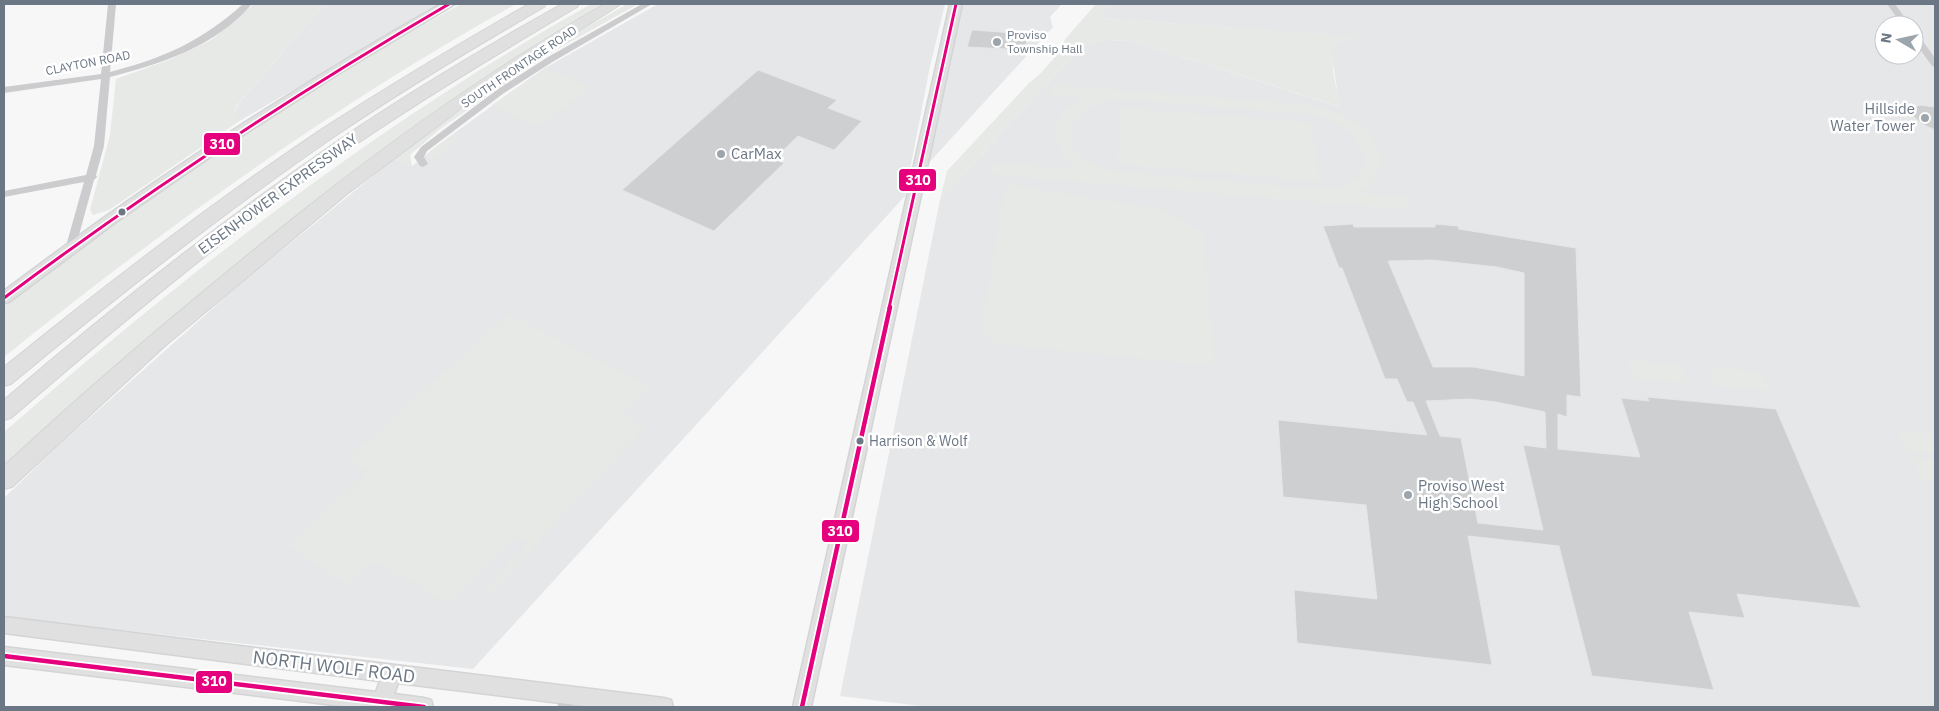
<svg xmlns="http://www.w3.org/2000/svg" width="1939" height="711" font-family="'IBM Plex Sans',sans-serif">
  <rect width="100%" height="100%" fill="#f7f7f7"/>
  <path fill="#e6e7e8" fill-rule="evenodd" d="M324,4H442L241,120L239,119L233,114L239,103Z
    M658,4H945L929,71L905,196L473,669L4,617V498L58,446L239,285L394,159L412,166L453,134L545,68Z
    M962,4H1062L1050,17L1053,27L926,166Z
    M1111,4L1935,5V707H928L840,696L940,200L1080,47L1104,40L1132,41L1340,107L1332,58L1333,49L1338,41L1356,37L1099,18ZM1884,25H1914V55H1884Z"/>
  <path fill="#e6e9e5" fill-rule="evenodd" d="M254,4H324L237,105L233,114L241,120L109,210L93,215L90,210L110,135L116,79L171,59L211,40Z
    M461,4H516C334,105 166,227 4,357V306C149,194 301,93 461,4Z
    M591,4H601C382,131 193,299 4,466V432C190,270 376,125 591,4Z
    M627,4H638L554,51L517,75L440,129L410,155L412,166L394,159C469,103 546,50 627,4Z
    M1096,4H1111L1100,18L1360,37L1338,41C1326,58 1337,88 1341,107L1132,41L1104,40L1080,47L940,200L947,171L1029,83L1040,74L1056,56L1066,38Z
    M545,68L590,88L539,127L492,105Z
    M1052,85L1299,104C1314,106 1329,108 1343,115C1379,132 1398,167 1359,193L1409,198L1411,210L988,174L990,162L1080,170C1048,146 1046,113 1086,97L1050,95ZM1122,99L1307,114C1364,122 1397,183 1320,190L1107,170C1049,153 1066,103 1122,99Z
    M1120,108L1312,123L1319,181L1117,164Z
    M453,134L462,137L432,159L427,155L430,151Z
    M1006,184L1159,209L1202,232L1215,366L992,343L981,330Z
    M509,314L650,386L623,414L645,427L488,596L482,592L528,543L515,535L448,604L402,575L397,577L373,561L348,585L288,545L368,472L347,459Z
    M1628,360L1681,365L1687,383L1634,378Z
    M1709,367L1762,372L1770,391L1716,386Z
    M1898,431L1935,434V454L1908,451Z
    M1912,458L1935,460V481L1922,479Z"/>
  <path fill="#cecfd0" stroke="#e6e6e6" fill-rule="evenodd" d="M972,30L1028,34L1025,50L967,47Z
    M758,70L837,100L828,108L862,121L834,150L798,136L774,159L784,163L714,231L622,190Z
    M1920,105L1935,107V130L1922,124L1912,115L1911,109Z
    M1353,224L1354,227H1435V224L1458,226L1459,229L1576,248L1581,397L1567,395V417L1558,414V449L1640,457L1621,398L1649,401L1647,397L1776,409L1861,608L1737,594L1745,618L1689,612L1714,690L1592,676L1559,546L1468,536L1492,665L1297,643L1294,590L1377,599L1366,505L1283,497L1278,420L1427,435L1413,402H1407L1397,379H1385L1342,268H1339L1323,226ZM1432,260L1497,267L1524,273V376L1474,367H1433L1388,261ZM1470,399L1496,402L1545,412L1546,448L1523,445L1543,530L1478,523L1461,438L1440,436L1426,401Z"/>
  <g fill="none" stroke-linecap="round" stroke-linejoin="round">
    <g stroke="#d3d4d5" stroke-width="3">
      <path id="secondary" d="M441,4H455L338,74L226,146L116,222L9,302L4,303V291C144,185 289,90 441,4Z
        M950,4H962L811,707H793Z
        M4,617L664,698L671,700L673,707H592L398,683L394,694L424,698L431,700L433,707H350L4,665V647L376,692L380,681L4,633Z"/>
    </g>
    <g stroke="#d3d4d4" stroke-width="2">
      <path id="motorway" d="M529,4H546L544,7C473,48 403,90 335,136C223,213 116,297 11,384L4,386V367C108,283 214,201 325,127C392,84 460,43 529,4Z
        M562,4H579L577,7C502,51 427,96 355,145C235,228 122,322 11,418L4,420V400C112,307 224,219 342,138C413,90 487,46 562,4Z
        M604,4H621L479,95L347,194L166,345L12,487L4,489V466C79,396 157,329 237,264C353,168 473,79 604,4Z"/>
    </g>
    <path fill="#ccccce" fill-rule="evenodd" d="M108,4H116L110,72C164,58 202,41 243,4H252C216,46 161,64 110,77L104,146L96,175L97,177L94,180L76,246L71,250L66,246L84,182L4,197V191L86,175L94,146L101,79L4,93V87L101,74Z
      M642,4H652L554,61L504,93L427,151L424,157L428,164L423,167L420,166L414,157L421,147L498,89L548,57Z
      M1887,4H1895L1910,25H1902Z
      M1914,32L1917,33L1935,58V67L1932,66L1914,41Z
      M569,688L574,690L576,695L571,707H557L564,690Z"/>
    <use href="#secondary" fill="#e0e0e1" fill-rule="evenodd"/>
    <use href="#motorway" fill="#e0e0e1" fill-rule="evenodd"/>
    <g stroke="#fff" stroke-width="6">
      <path id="bus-1-far1" d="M4,298C147,191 295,94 449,4
        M889,308L956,4"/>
    </g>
    <g stroke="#fff" stroke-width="8">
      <path id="bus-1" d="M4,656L424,707
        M802,707L890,307"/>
    </g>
    <use href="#bus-1-far1" stroke="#e5007d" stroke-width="3"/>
    <use href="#bus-1" stroke="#e5007d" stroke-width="4.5"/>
  </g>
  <g fill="#9ca4ac" stroke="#fff" stroke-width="2">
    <circle cx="997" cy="42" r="5"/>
    <circle cx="1925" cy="118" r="5"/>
    <circle cx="721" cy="154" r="5"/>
    <circle cx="1408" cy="495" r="5"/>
  </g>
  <g fill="#6b7784" stroke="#fff" stroke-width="2">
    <circle cx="122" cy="212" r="4.5"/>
    <circle cx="860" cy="441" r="4.5"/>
  </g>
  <g text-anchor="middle" stroke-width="5" stroke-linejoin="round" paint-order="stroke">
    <g font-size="12" fill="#6b7784" stroke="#fff" text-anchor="start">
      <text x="1007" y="39">Proviso<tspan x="1007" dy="14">Township Hall</tspan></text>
    </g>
    <g font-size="12" fill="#6b7784" stroke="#fff">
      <text transform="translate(88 63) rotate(-11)" y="4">CLAYTON ROAD</text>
      <text transform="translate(519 67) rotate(-34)" y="4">SOUTH FRONTAGE ROAD</text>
    </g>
    <g font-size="14" fill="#6b7784" stroke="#fff" text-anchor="start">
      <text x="869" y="446">Harrison &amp; Wolf</text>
    </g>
    <g font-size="15" fill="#6b7784" stroke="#fff" text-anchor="start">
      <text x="1915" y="114" text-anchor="end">Hillside<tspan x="1915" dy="17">Water Tower</tspan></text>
      <text x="731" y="159">CarMax</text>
      <text x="1418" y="491">Proviso West<tspan x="1418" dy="17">High School</tspan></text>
    </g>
    <g font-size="15" fill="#6b7784" stroke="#fff">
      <text transform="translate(278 194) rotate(-36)" y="5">EISENHOWER EXPRESSWAY</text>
    </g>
    <g font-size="18" fill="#6b7784" stroke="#fff">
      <text transform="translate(334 667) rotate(7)" y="6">NORTH WOLF ROAD</text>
    </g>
  </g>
  <g stroke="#fff" stroke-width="2">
    <rect x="203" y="132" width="38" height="24" rx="5" fill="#e5007d"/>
    <rect x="898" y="168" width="39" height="24" rx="5" fill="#e5007d"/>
    <rect x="821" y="519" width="39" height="24" rx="5" fill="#e5007d"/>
    <rect x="195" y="670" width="38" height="24" rx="5" fill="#e5007d"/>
  </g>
  <g font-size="14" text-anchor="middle" font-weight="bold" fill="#fff">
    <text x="222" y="149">310</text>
    <text x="918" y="185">310</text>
    <text x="840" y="536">310</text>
    <text x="214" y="686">310</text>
  </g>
  <rect width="1939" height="711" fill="none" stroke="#6b7784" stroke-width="10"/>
  <g transform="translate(1899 40) rotate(279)"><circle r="24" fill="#ffffff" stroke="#c4c9ce"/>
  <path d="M0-4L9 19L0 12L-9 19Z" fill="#9ca4ac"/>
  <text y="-8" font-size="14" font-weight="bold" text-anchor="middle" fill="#6b7784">N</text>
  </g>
</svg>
